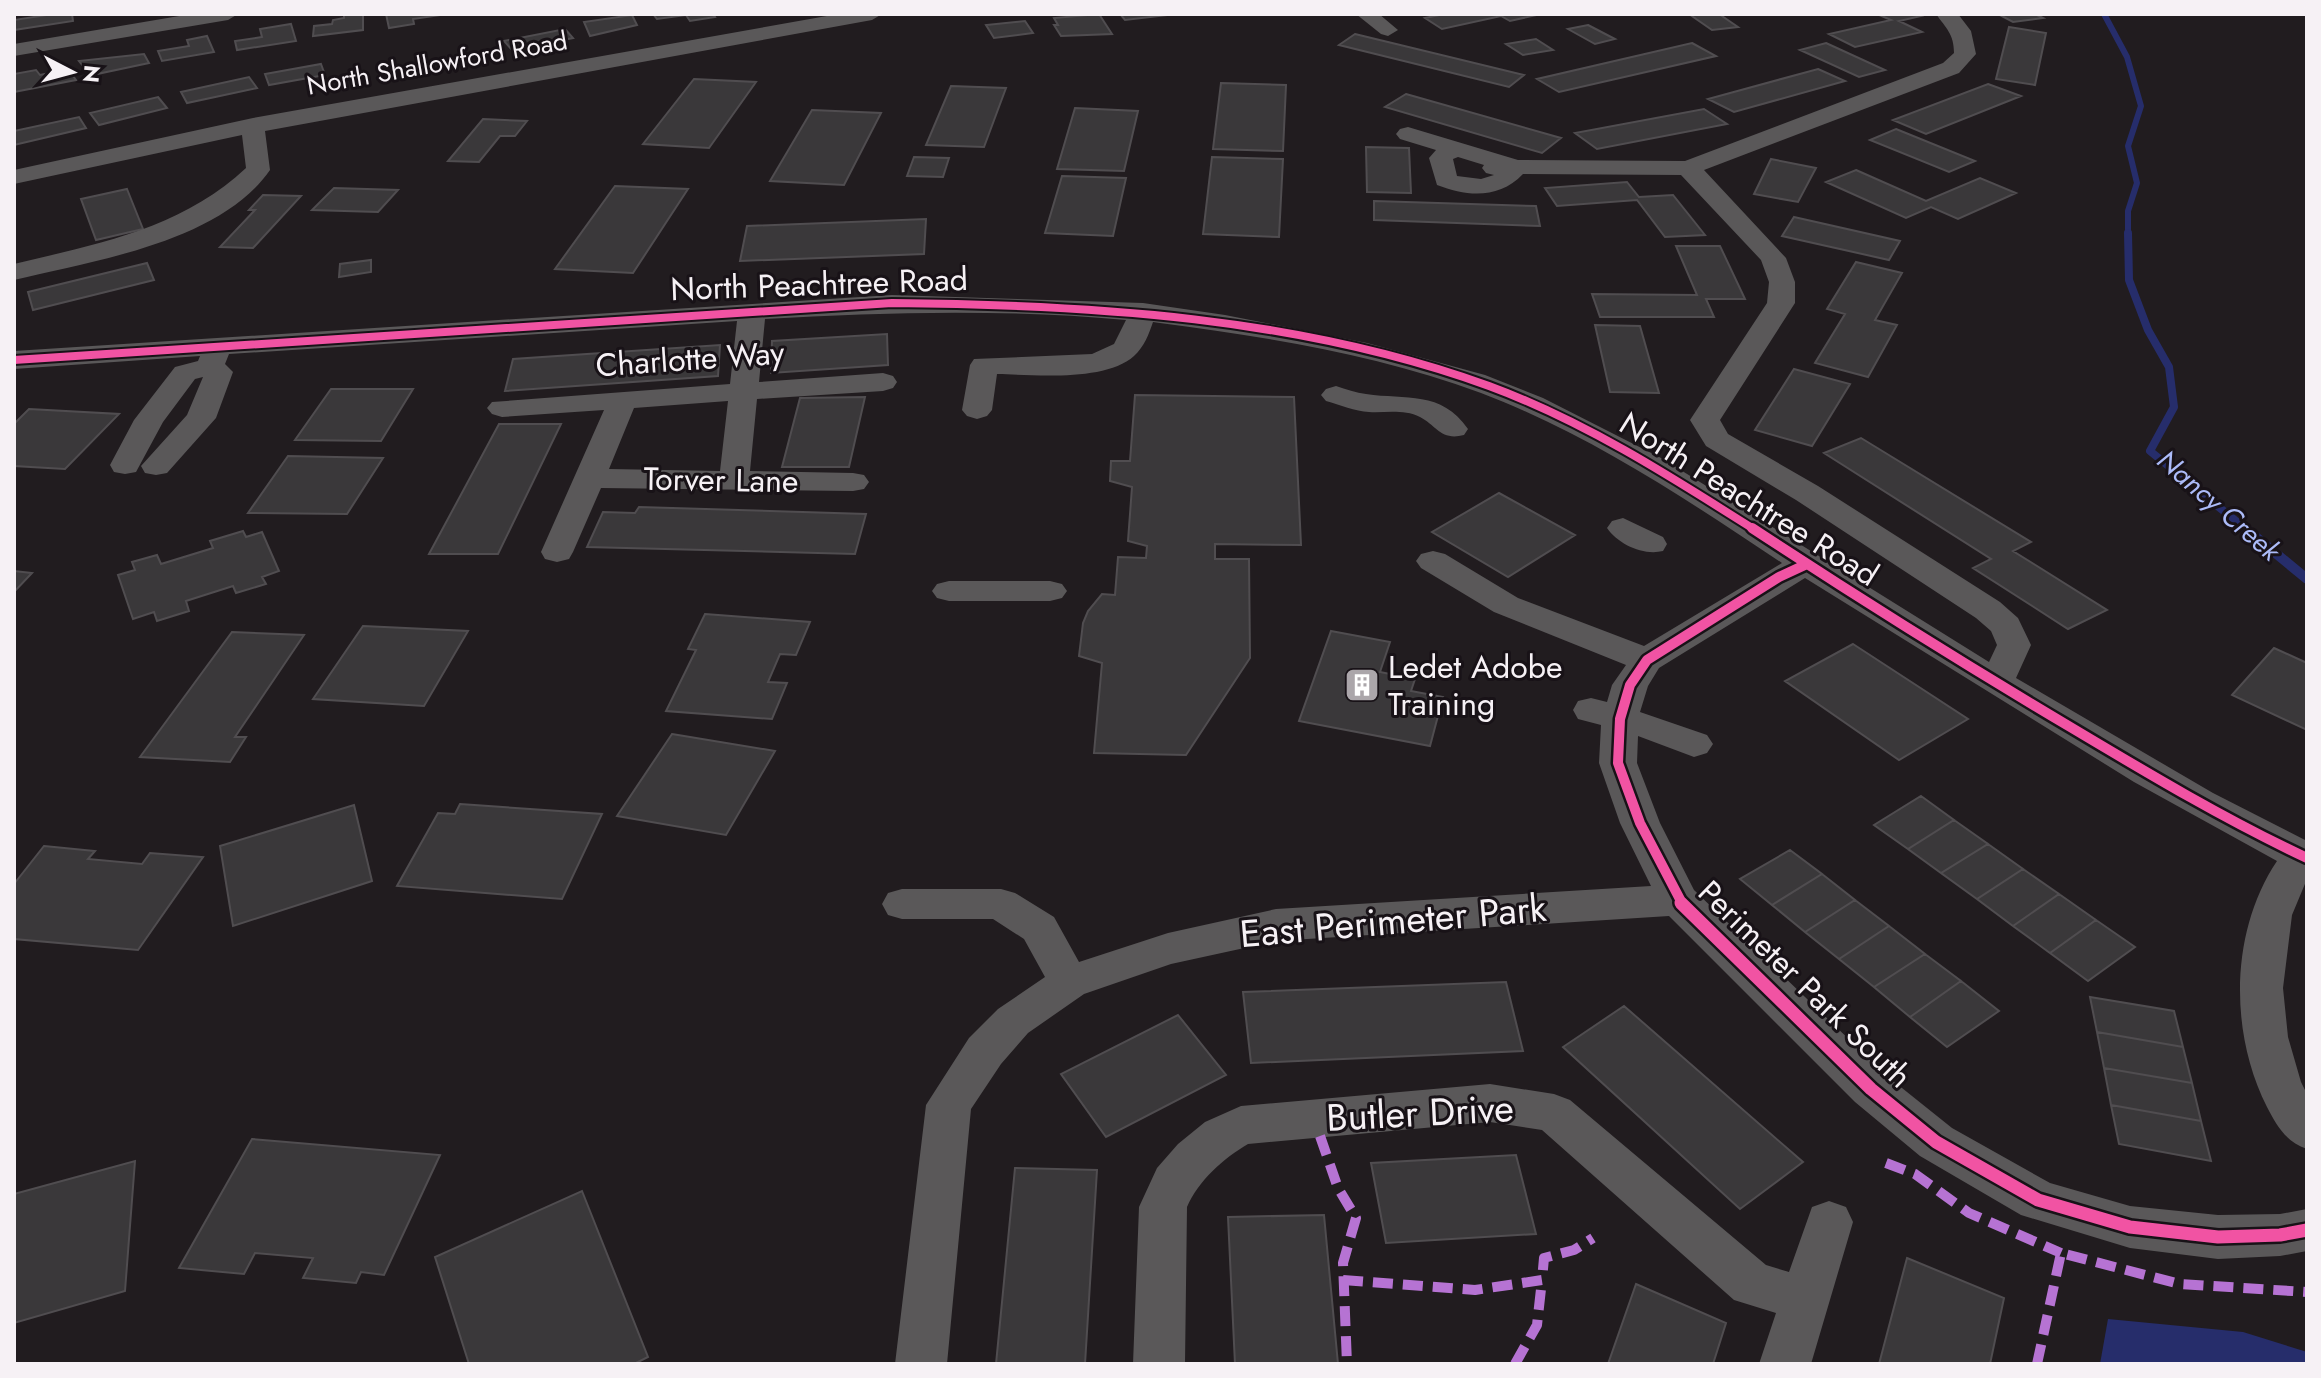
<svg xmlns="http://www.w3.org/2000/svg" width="2321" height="1378" font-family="Jost,sans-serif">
  <rect width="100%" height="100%" fill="#211c1f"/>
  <path fill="#262d6b" d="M2108,1319L2243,1332L2307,1352V1364H2100Z"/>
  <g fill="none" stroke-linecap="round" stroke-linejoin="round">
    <path stroke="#262d6b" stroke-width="6" d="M2104,14L2127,57L2141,106L2128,146L2137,183L2128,211V235"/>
    <path stroke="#262d6b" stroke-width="8" d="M2128,233L2129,280L2148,330L2169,367L2174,407L2150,451L2247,530"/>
    <path stroke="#262d6b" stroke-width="10" d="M2245,528L2307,579"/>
  </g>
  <path fill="#3a383a" stroke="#504d50" stroke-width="2" d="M53,14H72L73,21L14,30V20Z
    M363,14V30L313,36L314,26L332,24L333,20L344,18V15Z
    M386,14H439L440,15L413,19L414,24L389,28Z
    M653,14H713L715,17L690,21L686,15L657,19Z
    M1099,14L1112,34L1061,36L1054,25H1058L1054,18Z
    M1120,14H1176L1125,20Z
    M1444,14H1541L1510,21L1501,16L1442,29L1425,18Z
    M1689,14H1719L1738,27L1712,30Z
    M1877,14H1916L1921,16L1899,21L1922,32L1855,47L1829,34L1891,20Z
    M1998,14H2035L2043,18L2013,22Z
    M632,15L637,25L590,36L584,22Z
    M1025,21L1033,33L994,38L986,25Z
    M291,24L296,41L237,50L235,41L262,37L260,29Z
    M1588,25L1615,39L1595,44L1568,29Z
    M2009,27L2046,33L2035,85L1996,79Z
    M565,29L573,38L512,50L504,41Z
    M1355,34L1524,75L1509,87L1339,45Z
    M207,36L214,52L162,61L158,51L189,46L187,40Z
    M1536,39L1553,50L1523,55L1506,44Z
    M1692,43L1716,56L1559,92L1537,79Z
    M1826,43L1885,70L1859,77L1800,50Z
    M144,54L149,63L97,74L93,65L83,66L79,61Z
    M321,64L325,75L269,85L265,74Z
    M68,69L76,80L14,92V74L36,70L40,75Z
    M1818,69L1845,81L1734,112L1708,99Z
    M249,77L257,88L187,103L181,92Z
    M694,79L756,82L709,148L643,144Z
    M1221,83L1286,85L1283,151L1213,149Z
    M1988,84L2021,96L1926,134L1893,120Z
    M951,86L1006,88L984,147L926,145Z
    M1406,94L1561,138L1542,153L1385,107Z
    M158,97L167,108L99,125L90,113Z
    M1075,108L1138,111L1124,171L1057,169Z
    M1704,109L1727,124L1597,149L1575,133Z
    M812,110L881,113L844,185L770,181Z
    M79,117L86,128L14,145V131Z
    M483,119L527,121L515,136H500L479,162L448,161Z
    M1896,129L1975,161L1949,172L1870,140Z
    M1366,147L1409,148L1411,193L1367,192Z
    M914,157L949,158L943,177L907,176Z
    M1212,157L1283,159L1279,237L1203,234Z
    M1771,159L1816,168L1798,202L1754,194Z
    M1856,170L1926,201L1980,178L2016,193L1958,219L1931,207L1906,218L1826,182Z
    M1062,176L1126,178L1113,236L1045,233Z
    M1627,182L1639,197L1673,195L1705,235L1665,237L1637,200L1557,206L1545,188Z
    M615,186L688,189L633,273L555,269Z
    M334,188L398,190L378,212L312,210Z
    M127,189L143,229L96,240L81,199Z
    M263,195L301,196L253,248L220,247L255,210H249Z
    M1374,201L1536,206L1540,226L1374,220Z
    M1794,217L1900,241L1889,260L1782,236Z
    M926,219L924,254L740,261L747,226Z
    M1676,246H1720L1745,299H1706L1714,317H1600L1592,294L1697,295Z
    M371,260V272L339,277L340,264Z
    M1856,262L1902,273L1875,320L1897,325L1868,377L1815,363L1845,314L1827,309Z
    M147,263L154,280L33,310L28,292Z
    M1595,325L1640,326L1659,393L1610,392Z
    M887,334L888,365L771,373L772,341Z
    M720,345L718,376L505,391L513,359Z
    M1794,369L1850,384L1812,446L1755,430Z
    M331,389H413L381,441L295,440Z
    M1135,395L1294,397L1301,545L1215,544V559H1249L1250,658L1186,755L1094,753L1102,663L1079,656L1083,623L1088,611L1102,594L1115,595L1118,557L1146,558L1147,546L1128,541L1132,487L1110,481L1111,461H1130Z
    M865,397L849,467H782L800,398Z
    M29,409L119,414L65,469L14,466V424Z
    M499,424H561L498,554H429Z
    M1861,438L2031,542L2013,551L2107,610L2068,629L1973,568L1991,559L1824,453Z
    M288,456L383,458L347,514L248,513Z
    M1499,493L1575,535L1508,577L1432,532Z
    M639,507L866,514L855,554L587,547L603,512L635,513Z
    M243,531L246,537L262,532L279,571L262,577L266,584L236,593L233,586L186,601L189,611L157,621L154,612L133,619L118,575L135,570L132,562L157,555L161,564L213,548L210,541Z
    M14,571L32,573L14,592Z
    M705,614L810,622L796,655L780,654L768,682L787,683L772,719L666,711L696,650L688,649Z
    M363,626L468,631L424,706L313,699Z
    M1331,631L1390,642L1380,672L1415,679L1411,691L1443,697L1430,746L1299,721Z
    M232,632L304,635L235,737H246L230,762L140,757Z
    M1853,644L1968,719L1899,760L1785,681Z
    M2274,648L2307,663V730L2232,695Z
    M672,734L775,751L726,835L617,816Z
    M1921,796L1954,820L1908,849L1874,825Z
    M460,804L602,814L562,899L397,886L438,813L455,814Z
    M354,805L372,881L233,926L220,846Z
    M1954,820L1988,844L1941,873L1908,849Z
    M1988,844L2023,869L1977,899L1941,873Z
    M44,846L95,851L88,859L142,864L150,853L203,857L138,950L14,939V884Z
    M1790,850L1822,874L1772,905L1740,879Z
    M2023,869L2059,894L2013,926L1977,899Z
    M1822,874L1855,900L1805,932L1772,905Z
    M2059,894L2096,920L2050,953L2013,926Z
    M1855,900L1889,926L1839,959L1805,932Z
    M2096,920L2135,947L2088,981L2050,953Z
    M1889,926L1925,954L1874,987L1839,959Z
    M1925,954L1961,981L1910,1017L1874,987Z
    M1961,981L1999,1011L1947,1047L1910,1017Z
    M1506,982L1523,1051L1251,1063L1243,992Z
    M2090,997L2174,1011L2183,1047L2097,1032Z
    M1624,1006L1803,1162L1740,1209L1563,1047Z
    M1178,1015L1226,1075L1106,1137L1061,1074Z
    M2097,1032L2183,1047L2192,1083L2104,1068Z
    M2104,1068L2192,1083L2201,1121L2111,1105Z
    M2111,1105L2201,1121L2211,1161L2119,1144Z
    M252,1139L440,1155L384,1275L361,1272L356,1283L303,1278L313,1258L255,1253L244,1274L179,1268Z
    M1516,1155L1536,1234L1386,1243L1371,1163Z
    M135,1161L125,1291L14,1323V1194Z
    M1015,1168L1097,1170L1085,1364H996Z
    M582,1191L648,1357L634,1364H469L435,1257Z
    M1324,1215L1338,1364H1235L1228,1217Z
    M1907,1258L2004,1298L1990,1364H1879Z
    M1636,1284L1726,1323L1713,1364H1608Z"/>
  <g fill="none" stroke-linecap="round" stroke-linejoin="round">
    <path fill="#5a5859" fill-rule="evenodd" d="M191,14H238L228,20L14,56V44Z
      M838,14H882L872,20L265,131L270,170C220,242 93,261 14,280V264C97,244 181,229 246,168L242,135L14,184V170L253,118Z
      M1356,14H1379L1398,30L1388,36L1381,34Z
      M1936,14H1958L1971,31L1976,54L1959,73L1704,170L1786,258L1795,282V303L1720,420L1728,434L1818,486L2000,602L2018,618L2031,645L2016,678L2213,793L2307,841V879L2292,915L2283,988L2288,1037L2301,1082L2307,1094V1149C2286,1142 2277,1126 2267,1107C2229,1032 2230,931 2277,861L2134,782L1805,578L1659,668L1648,686L1640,712L1707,735L1713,744L1707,753L1694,757L1638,736L1637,763L1660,823L1694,890L1887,1076L1952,1128L2050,1183L2130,1206L2218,1215L2280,1214L2307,1209V1251L2280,1256L2218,1259L2130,1248L2021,1215L1920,1156L1855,1102L1669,916L1276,941L1171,964L1084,994L1028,1033L1001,1064L971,1109L947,1364H895L926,1105L969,1038L998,1009L1045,977L1024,939L993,919H902L888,915L882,904L888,893L902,889H1001L1015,893L1054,917L1079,962L1168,933L1276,909L1651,886L1620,823L1599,763L1601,725L1578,719L1573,710L1578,701L1591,698L1607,702L1612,685L1626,665L1494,612L1421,568L1416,561L1421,554L1433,551L1445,554L1518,598L1644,646L1782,563C1686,499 1589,434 1481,393C1379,355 1268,337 1160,323L1153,322C1149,334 1144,347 1134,356C1105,382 1034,375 997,374L992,410L987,416L977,419L967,416L962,410L970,365L974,359L1092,354L1114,344L1126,320C1005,309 886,312 765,319L759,382L883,373L893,376L897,382L893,388L883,391L757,399L750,471L853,473L864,475L869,482L864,489L853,491L601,488L573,552L569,559L557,562L545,559L541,552L604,410L502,417L492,414L487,408L492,402L730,384L737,321L229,354L225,364L233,372L216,418L167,473L156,475L145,473L141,466L187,415L203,377L195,379L163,422L136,472L125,474L114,472L110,465L134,420L175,367L198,361L200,356L14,369V351L892,295L1143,303L1225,315L1367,343L1485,375L1543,398L1663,459L1989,662L1997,645L1991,631L1976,618L1796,500L1706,446L1690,420L1767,303L1769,282L1761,260L1681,175L1523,174C1499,199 1468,197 1437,185L1429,158L1436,150L1400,139L1396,134L1400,129L1408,127L1518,160L1685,161L1943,63L1954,53C1954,34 1946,28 1936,14ZM1458,157L1484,165L1482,168L1486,173L1494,175L1481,179L1457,176L1453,159ZM728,401L720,471L609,469L634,408Z
      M1336,386C1346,389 1356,393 1366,394C1406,400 1441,390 1468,429L1464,435C1441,441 1437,426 1420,417C1404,409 1385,413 1369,412C1355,411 1340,405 1326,401L1321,395L1326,389Z
      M1623,518L1663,537L1667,544L1663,551C1643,556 1618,544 1607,528L1612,521Z
      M949,581H1050L1062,584L1067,591L1062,598L1050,601H949L937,598L932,591L937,584Z
      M1490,1084L1554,1094L1570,1100L1766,1265L1789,1272L1812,1207L1829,1201L1846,1207L1853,1222L1811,1364H1759L1776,1313L1734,1300L1542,1130L1490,1122L1248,1144C1224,1158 1198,1181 1187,1207L1185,1364H1133L1139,1207L1157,1168L1178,1144L1205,1122L1241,1106Z"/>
    <path stroke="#b673d3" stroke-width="10" stroke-dasharray="20 10" stroke-linecap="butt" d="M1320,1136L1338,1188L1356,1218L1343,1263L1347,1364
      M1886,1163L1915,1174L1969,1213L2061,1253
      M1343,1280L1475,1290L1542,1280L1544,1258L1574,1250L1593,1238
      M1515,1364L1537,1325L1542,1280
      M2037,1364L2061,1253L2180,1284L2307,1292"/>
    <g stroke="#181217" stroke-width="12">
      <path id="cycleway-far2" d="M14,360L892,303C1093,305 1299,317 1489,386C1584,421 1670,476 1755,530"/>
    </g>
    <g stroke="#181217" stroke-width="15">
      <path id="cycleway-far1" d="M1752,528C1857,597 1964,664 2072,728C2149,774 2226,820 2307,858
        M1683,905L1640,823L1618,763L1620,719L1630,685L1647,660L1779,577L1807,564"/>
    </g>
    <g stroke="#181217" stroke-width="18">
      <path id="cycleway" d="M1681,903L1871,1089L1936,1142L2038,1200L2130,1227L2218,1237L2280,1235L2307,1230"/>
    </g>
    <use href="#cycleway-far2" stroke="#f153a3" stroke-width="8"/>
    <use href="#cycleway-far1" stroke="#f153a3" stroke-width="10"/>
    <use href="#cycleway" stroke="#f153a3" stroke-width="13"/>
  </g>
  <defs>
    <g id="building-square" transform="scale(1.8)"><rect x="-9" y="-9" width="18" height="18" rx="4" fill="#aba6aa" stroke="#181217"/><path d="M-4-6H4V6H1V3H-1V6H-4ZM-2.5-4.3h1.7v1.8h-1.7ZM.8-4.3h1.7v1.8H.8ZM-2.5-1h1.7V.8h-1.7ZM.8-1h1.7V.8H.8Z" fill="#fff"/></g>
  </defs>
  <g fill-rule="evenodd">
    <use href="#building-square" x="1362" y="685"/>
  </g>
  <g text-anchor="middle" stroke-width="6" stroke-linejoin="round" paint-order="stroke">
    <g font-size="26" fill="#f6f1f5" stroke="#181217">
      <text transform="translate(437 63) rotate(-10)" y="9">North Shallowford Road</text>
    </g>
    <g font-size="28" font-style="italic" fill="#acbbf8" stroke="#181217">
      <text transform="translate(2219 505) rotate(41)" y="10">Nancy Creek</text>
    </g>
    <g font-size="32" fill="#f6f1f5" stroke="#181217">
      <text transform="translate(819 284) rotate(-2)" y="11">North Peachtree Road</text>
      <text transform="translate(690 359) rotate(-4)" y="11">Charlotte Way</text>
      <text transform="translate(721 480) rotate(1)" y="11">Torver Lane</text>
      <text transform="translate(1749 499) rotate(32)" y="11">North Peachtree Road</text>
      <text transform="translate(1805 984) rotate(44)" y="11">Perimeter Park South</text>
    </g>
    <g font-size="32" fill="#f6f1f5" stroke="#181217" text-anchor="start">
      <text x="1388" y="678">Ledet Adobe<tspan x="1388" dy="37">Training</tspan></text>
    </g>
    <g font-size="38" fill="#f6f1f5" stroke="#181217">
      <text transform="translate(1393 921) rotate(-5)" y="13">East Perimeter Park</text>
      <text transform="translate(1420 1113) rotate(-3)" y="13">Butler Drive</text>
    </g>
  </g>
  <rect width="2321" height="1378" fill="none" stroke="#f6f1f5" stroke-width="32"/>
  <g transform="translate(72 72) rotate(96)" stroke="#181217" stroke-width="6" paint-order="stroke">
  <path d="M0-6L14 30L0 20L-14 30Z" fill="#f6f1f5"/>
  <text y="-12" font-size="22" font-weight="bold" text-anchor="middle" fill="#f6f1f5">N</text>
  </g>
</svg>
